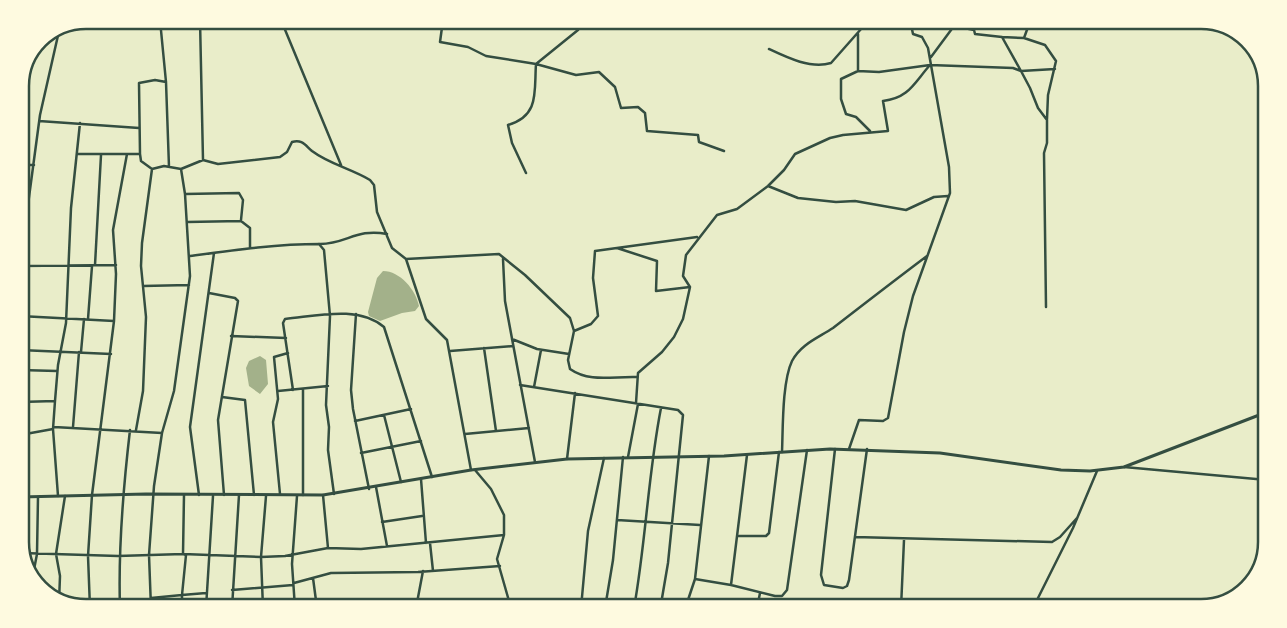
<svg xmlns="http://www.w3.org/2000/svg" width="1287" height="628" font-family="'Golos Text',sans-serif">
  <rect width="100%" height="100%" fill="#e9edc9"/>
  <path fill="#a3b18a" d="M383,271C400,271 416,290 419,306L415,311L402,313L380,321L369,316L368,312L377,278Z
    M260,356L266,360L268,384L260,394L249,386L246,368L249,361Z"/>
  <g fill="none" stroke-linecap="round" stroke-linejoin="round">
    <path stroke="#344e41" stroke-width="2.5" d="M160,20L166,82L169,167
      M200,20L203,160
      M281,20L341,165
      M443,20L440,42L468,47L486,56L536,64C534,91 540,116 508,125L512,143L526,173
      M955,25L965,20
      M858,34V71L879,72L930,65L1013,68L1021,71L1002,37L975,34L974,30L954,26L931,57
      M1002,37L1024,38L1028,27L1024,20
      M1024,38L1045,45L1056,61L1048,95L1047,119
      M769,49C788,58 811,69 831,63L869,20
      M536,64L576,75L599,72L615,87L621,108L638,107L645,113L647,131L698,135L699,142L724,151
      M536,64L578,30L586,20
      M858,71L841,79V99L846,114L856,117L870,131
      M1021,71L1030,88L1038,108L1047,120V143L1044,153L1046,307
      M1021,71L1055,69
      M39,121L139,128
      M77,154H140L141,161L152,169L164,166L181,169L203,160L218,164L280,157L287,152L292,142C302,139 305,145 312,151C329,164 352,169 370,180L374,185L377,212L392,248L406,259L426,319L447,340L471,470
      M140,154L139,83L155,80L166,82
      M20,165H34
      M768,186L798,198L836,202L855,201L906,210L934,197L948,196
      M185,194L239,193L243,200L241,220
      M20,204L28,205
      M187,222L241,221L250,228V247
      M20,237L27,212L40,115L59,31
      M319,244L324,250L330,316L326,405L329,427L328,450L334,494
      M617,248L657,261L656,291L690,287
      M190,256C234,250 276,244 320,244C347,244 356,228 387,234
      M406,259L499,254L525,275L570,318L574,331L568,360L570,369C590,383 613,376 637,377
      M503,259L505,301L535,462
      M95,265L101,155
      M20,266L116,265
      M143,286L189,285
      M209,293L235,298L238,301L218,420L224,495
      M356,314L351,390L353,409L369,489
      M20,316L114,321
      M88,319L92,266
      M574,331L591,324L598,316L593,278L595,251L697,237
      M231,336L286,338
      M512,339L537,349L569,354
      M484,348L496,431
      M20,350L111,354
      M450,351L513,346
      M81,352L84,319
      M20,370L57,371
      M520,385L678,410L683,415L668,563L661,604L666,608
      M534,387L541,350
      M293,390L283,323L285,319C317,316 358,305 384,327L432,477
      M278,391L328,386
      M222,397L245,400L254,495
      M20,402L55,401
      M636,403L638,373L662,352L674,337L683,319L690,287L683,276L686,255L717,215L737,209L768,186L784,170L795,154L830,138L843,135L888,131L883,101C909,98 914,83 930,65
      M384,415L401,482
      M355,421L411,409
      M54,427L162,433
      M73,427L79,352
      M136,430L143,391L146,317L141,266L142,243L152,169
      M465,434L529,428
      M20,435L53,429
      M835,449L821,575L824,585L843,588L847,586L849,580L867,449
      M849,449L859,420L883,421L888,418L904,332L913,296L950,193L949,167L928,48L922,37L913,34L910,20
      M782,452C783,429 782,382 792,361C801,344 818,338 833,328C864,304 895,280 927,256
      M361,453L421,441
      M628,457L638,404
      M567,459L575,393
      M1124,467L1267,480
      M475,470L491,489L504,515V535L497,559L511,608
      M20,471L25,497
      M421,479L426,543
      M376,487L387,546
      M280,494L273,422L278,399L274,357L288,353
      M184,495L183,554L186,555L182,595L206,593
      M199,495L190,427L214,253
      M303,495V389
      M323,495L328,548
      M58,496L53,429L55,401L58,365L66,323L71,208L80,123
      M617,520L700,525
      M382,522L422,516
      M739,536H766L769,533L779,452
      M855,537L1052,542L1060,537L1077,518
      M430,543L433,571
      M22,553L118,556L183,554L261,557L285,556L328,548L361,549L504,535
      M313,578L317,608
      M695,579L731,585L775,596H782L787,590L807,450
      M32,580L37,554L38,497
      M294,583L331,573L418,572L500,566
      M731,585L747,455
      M232,590L293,585
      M151,598L182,595V608
      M59,602L60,576L56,554L65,496
      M90,608L88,556L92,495L114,321L116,274L113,230L127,154
      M120,608C118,548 123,490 130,430
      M151,608L149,555L154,486L162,433L174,391L190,276L185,194L181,169
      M206,608L213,496
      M232,608L239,495
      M263,608L261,557L266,496
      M295,608L292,564L297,496
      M416,608L423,571
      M581,608L588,531L604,458
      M605,608L613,560L623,457
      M634,608C646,541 648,474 661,408
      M680,608L688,600L695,579L709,456
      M757,608L760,593
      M901,608L904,540
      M1033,608L1073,528L1097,471"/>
    <path stroke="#344e41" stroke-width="3" d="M20,497L146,494L323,495L471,470L567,459L724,456L830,449L940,453L1061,470L1090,471L1124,467L1267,412"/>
  </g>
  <path d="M0 0H1287V628H0ZM86 29H1201A57 57 0 0 1 1258 86V542A57 57 0 0 1 1201 599H86A57 57 0 0 1 29 542V86A57 57 0 0 1 86 29Z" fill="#fefae0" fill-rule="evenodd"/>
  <path fill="none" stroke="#344e41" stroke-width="2.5" d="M86 29H1201A57 57 0 0 1 1258 86V542A57 57 0 0 1 1201 599H86A57 57 0 0 1 29 542V86A57 57 0 0 1 86 29Z"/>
</svg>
